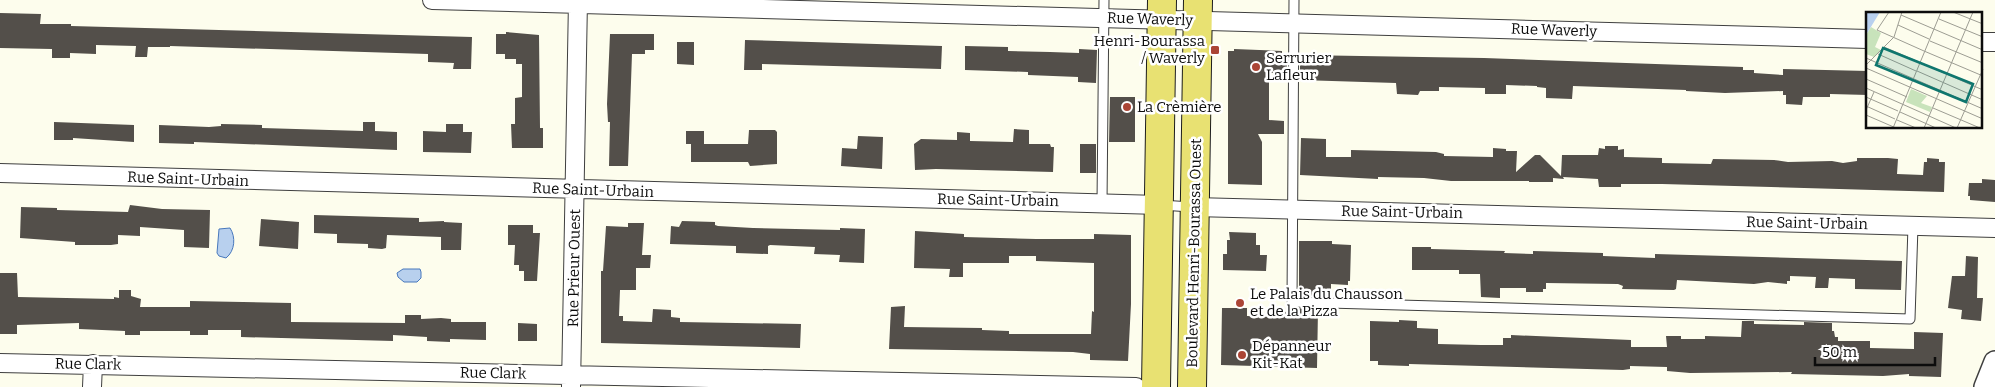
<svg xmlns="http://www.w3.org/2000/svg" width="1995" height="387" font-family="Bitter,serif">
  <rect width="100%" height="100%" fill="#fdfded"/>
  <path fill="#b8d0ee" stroke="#4878bc" d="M230,228C236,237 235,251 226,258L219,256L217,253L219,229Z
    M403,269H420L421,272V278L417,282H404L398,277L397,273Z"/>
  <path fill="#534f4a" d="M0,13L41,14L40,24H71V26L472,37L471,69H453L454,63L428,62V54L170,46V47H148L147,57H135L136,46L96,45V54L70,53V58H52V49L0,48Z
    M506,32L539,35L540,128H543V148H512L511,124H515V98L522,97V64H516V59H505V54H496V34H506Z
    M610,34H654V50H645V54H632L628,166H609L610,122H608L607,104Z
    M745,40L942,46L941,69L762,64V70H744Z
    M677,42H694V65L677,64Z
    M965,46L1008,47V51L1050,52L1079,53V49L1097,50L1096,83L1078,82V77L1028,75V72L965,70Z
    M1234,49L1282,51V54L1287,55V73H1269V120L1284,121V134H1258L1262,142V185L1228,184V51H1234Z
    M1300,55L1484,58L1743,67V70H1754V73L1783,75V69L1868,71V95L1830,94V97H1803L1802,105L1786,104V95H1783V91L1725,93L1686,91V90L1573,86L1572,99L1546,98V88L1537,87V86L1506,85V94H1485V88L1439,87V91H1420L1418,95L1397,94L1396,83L1300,80Z
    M1110,97H1135V142H1109Z
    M54,122L134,125V142L73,138V140H54Z
    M363,122H375V131L397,132V150L194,142V144L159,143V125L209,127L221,126V124L262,125V128L363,131Z
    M446,124H463V132H472L471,153L423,152V131L446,132Z
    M1014,129L1029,130V144H1050L1051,147H1054L1053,172L936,169L915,170L914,144L921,139L957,140V132L970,133V141L1013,142Z
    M749,130H775L777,132V164L750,166L748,162H691V144H686V131H704V144H748Z
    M858,136L883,137L882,169L841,166L842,148L857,149Z
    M1301,138L1326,139V157H1351V150L1436,152L1444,154V156L1493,157V148L1506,149V151H1517L1516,172L1535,155H1540L1561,176L1562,155H1598L1599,148L1605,149V146H1618V150L1624,149V157L1662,158V163L1711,164L1713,159L1774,160L1788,162L1832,161L1843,163L1857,161V158H1888L1898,159L1897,174L1923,175L1924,162H1927V158L1939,159V162H1945L1944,192L1662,184H1621V187H1599L1598,179L1563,177L1564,179L1553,178V182H1529V181H1451L1424,178L1378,177V179L1300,175Z
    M1080,144H1096V173H1080Z
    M1982,179L1995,180V202L1970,200V196H1968L1969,183H1982Z
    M130,205L162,209L210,210L209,248L184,247V230L140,227V236L118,235V244L111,245H75V242L20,238L21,207L57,208V210L128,212Z
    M314,215L419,218V222L444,221V222L462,223L461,250H441V237L387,235L386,248L382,249L368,248V244L337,243V234L314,233Z
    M261,219L299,222L298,249L259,246Z
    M682,221L715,222V225L718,226L753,228L840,230V228L865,229L864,263L839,262L840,255L814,254L815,247L770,245L768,246V254L736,253V246L670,244L671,226L679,227Z
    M628,223H644L642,255H651L650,268H636V290H620L619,316H623V321L652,322L653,309L671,310V317L680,318V322L801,324L800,348L601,343V271H603L606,226L628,227Z
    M508,225H533V233H540L537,281H524V271H519V265H514L515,245H508Z
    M915,231L964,234V237L1036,239H1094V234L1131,235V304L1128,361L1090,360V354L1073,352L889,349L891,307L905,306L904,327L982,328V330L1009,331V334H1091L1092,311L1094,312V263L1036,261V256H1009V263H963V277H949L950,269L914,268Z
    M1229,232L1256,233V245H1260V255H1267L1266,271L1223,270V254H1227V240H1230Z
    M1299,241H1332V244L1351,245L1350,281H1348V285L1331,284V290H1318V296H1299Z
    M1412,247H1431V249L1505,251L1504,253L1533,254V251L1603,253V256L1655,258V254L1902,261L1901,290L1855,289V279L1829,278L1828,288H1815L1816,277L1790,276V281H1787V284L1768,282L1754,284L1677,280L1676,289L1674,290L1622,289L1623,286L1618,284L1546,283V289H1543V292H1526V288H1500V298L1481,297L1480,274H1459V270H1412Z
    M1966,256L1978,257L1977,298H1983L1981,321L1961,319L1962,310L1948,308L1952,276H1965Z
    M0,273H17L18,297L114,299V297L119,298V290H131V296L141,299L140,307H190V301L291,303V322L405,323V315H421V319L441,318L451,319V322H486V340L450,339V342L427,341V337L393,335V341L241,337V330H208V335H190V331H140V335H125V331L79,329V323L17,325V334H0Z
    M1222,308H1247V316L1283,317V312L1299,311V308L1318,309L1317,368L1221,365Z
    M1399,320L1417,321V328L1438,329V344L1481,345H1503V338H1511V335L1631,340V347H1667L1666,336H1681V339H1705V336L1741,337L1742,321H1754V324L1804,325V322L1832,323V331H1834L1835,337H1838V341H1870V348L1914,349V332L1943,333L1941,377L1909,376V374L1883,376L1791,374L1792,372L1690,373L1667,371V367L1630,366V369L1623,370L1409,364V366L1378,365V361H1370V321L1399,322Z
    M518,323L537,324V341H518Z"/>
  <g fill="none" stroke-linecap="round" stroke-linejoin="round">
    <g stroke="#3f3f3f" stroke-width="11">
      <path id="service" d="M1294,0L1292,302L1910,319L1913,226
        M1102,203L1104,0
        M1161,205L1191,207"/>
    </g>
    <g stroke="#3f3f3f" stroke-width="20">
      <path id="minor" d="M432,0L1868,39
        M1981,42H1995
        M0,173L1159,205
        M1194,207L1995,228
        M0,363L1136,387
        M92,387L93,364
        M571,387L578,0"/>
    </g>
    <g stroke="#3f3f3f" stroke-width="24">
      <path id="tertiary" d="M1985,387L1995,362"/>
    </g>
    <g stroke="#1d1d1d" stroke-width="30">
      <path id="primary" d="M1156,387L1162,0
        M1192,387L1198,0"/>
    </g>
    <use href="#service" stroke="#fff" stroke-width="9"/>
    <use href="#minor" stroke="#fff" stroke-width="18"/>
    <use href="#tertiary" stroke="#fff" stroke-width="21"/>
    <use href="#primary" stroke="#e8e172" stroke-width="28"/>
  </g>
  <g fill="#ab4535" stroke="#fff" stroke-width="2">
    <rect x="1210" y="45" width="10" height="10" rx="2.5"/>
    <circle cx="1256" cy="67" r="5"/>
    <circle cx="1127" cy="107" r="5"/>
    <circle cx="1240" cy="303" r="5"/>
    <circle cx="1242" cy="355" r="5"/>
  </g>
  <g text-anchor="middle" stroke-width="5" stroke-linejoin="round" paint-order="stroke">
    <g font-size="15" fill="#0c0c0c" stroke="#fff">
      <text transform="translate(1150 19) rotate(2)" y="5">Rue Waverly</text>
      <text transform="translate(1554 30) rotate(2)" y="5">Rue Waverly</text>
      <text transform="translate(188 179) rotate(2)" y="5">Rue Saint-Urbain</text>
      <text transform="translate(593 190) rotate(2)" y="5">Rue Saint-Urbain</text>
      <text transform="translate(998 200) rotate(1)" y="5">Rue Saint-Urbain</text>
      <text transform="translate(1402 212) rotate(1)" y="5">Rue Saint-Urbain</text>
      <text transform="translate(1807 223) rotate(1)" y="5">Rue Saint-Urbain</text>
      <text transform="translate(1194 253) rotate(-89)" y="5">Boulevard Henri-Bourassa Ouest</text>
      <text transform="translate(574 268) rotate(-89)" y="5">Rue Prieur Ouest</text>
      <text transform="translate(88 364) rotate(1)" y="5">Rue Clark</text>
      <text transform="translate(493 373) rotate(1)" y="5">Rue Clark</text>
    </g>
    <g font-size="15" fill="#0c0c0c" stroke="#fff" text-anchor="start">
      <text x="1205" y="46" text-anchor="end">Henri-Bourassa<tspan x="1205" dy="17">/ Waverly</tspan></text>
      <text x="1266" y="63">Serrurier<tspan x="1266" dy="17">Lafleur</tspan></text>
      <text x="1137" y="112">La Crèmière</text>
      <text x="1250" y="299">Le Palais du Chausson<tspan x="1250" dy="17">et de la Pizza</tspan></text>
      <text x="1252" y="351">Dépanneur<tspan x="1252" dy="17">Kit-Kat</tspan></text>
    </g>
  </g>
  <g transform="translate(1866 12)">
    <rect width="116" height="116" fill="#fdfded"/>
    <path d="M5,15L15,21L9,35L15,38L8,45L0,42V23ZM45,77L61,84L55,91L66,95L64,100L40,90Z" fill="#c8e3bb"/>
    <path d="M0,0H14L0,23Z" fill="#b8d0ee"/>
    <path fill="none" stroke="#9d9d93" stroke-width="1" d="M23,0L11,18L58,39M87,0L117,12M35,3L117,38M73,7L117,25M32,13L63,27M64,29L117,51M18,35L53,50M58,39L117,64M12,42L50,59M0,46L117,97M55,51L117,78M0,53L28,25L36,0M0,56L117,107M51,59L117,88M0,67L41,85M0,76L90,116M0,85L32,99M0,94L29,107M67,96L114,116M0,98L8,80M34,100L70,116M0,103L30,116M31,108L50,116M27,116L75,0M58,116L107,0M91,116L117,57"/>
    <path fill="#0f766e" fill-opacity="0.15" stroke="#0f766e" stroke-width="2.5" d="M17,36L107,72L100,90L10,53Z"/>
    <rect width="116" height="116" fill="none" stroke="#0c0c0c" stroke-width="2.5"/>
  </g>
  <path d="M1815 357v8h120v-8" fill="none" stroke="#0c0c0c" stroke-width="2.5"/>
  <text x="1822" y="357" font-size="15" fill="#0c0c0c" stroke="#ffffff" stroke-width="4" paint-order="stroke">50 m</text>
</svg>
